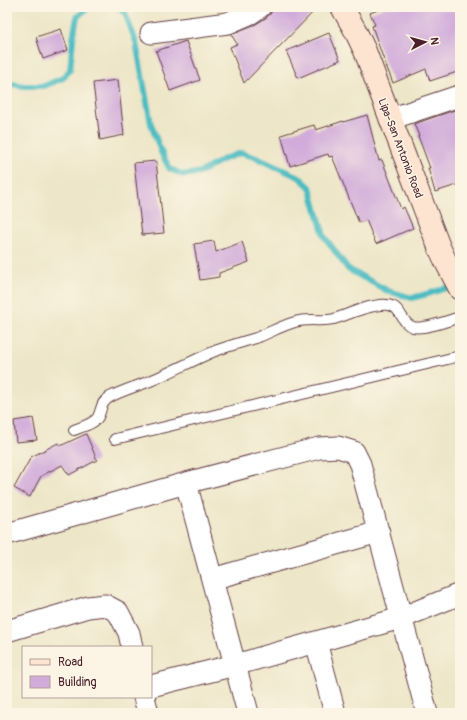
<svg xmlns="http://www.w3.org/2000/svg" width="467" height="720" font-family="Pangolin,sans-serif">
  <rect width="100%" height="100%" fill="#fcf5e5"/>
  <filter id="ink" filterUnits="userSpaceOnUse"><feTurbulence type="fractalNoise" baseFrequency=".025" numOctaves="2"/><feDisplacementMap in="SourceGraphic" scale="8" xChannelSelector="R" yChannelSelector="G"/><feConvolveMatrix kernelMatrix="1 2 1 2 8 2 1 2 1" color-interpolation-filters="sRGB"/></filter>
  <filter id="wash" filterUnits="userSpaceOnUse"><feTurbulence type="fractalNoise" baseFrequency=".012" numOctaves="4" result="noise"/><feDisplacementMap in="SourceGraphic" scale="16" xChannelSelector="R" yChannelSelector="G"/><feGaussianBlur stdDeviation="0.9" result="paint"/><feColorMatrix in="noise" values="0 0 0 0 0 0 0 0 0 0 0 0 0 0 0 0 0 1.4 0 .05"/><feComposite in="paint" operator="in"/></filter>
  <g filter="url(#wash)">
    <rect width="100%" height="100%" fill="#ede6c8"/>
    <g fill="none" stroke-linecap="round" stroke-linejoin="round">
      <path stroke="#4ebdc2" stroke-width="6" d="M117,7L125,13L136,42L151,124L161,152L170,169L184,175L201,172L224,159L241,153L254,157L299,177L310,187L324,236L348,269L388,291L412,298L431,293L455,285
        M7,83L24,86H44L63,78L70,70L73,39L77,17L89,7"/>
    </g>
    <g id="blocks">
      <path fill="#d1abda" d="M272,7H318L244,83L230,47L237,44L231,34L256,24L267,17L271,13Z
        M386,7H460V71L430,81L426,69L393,83L382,55L372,26L375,25L370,13Z
        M61,29L68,50L43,59L36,37Z
        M329,33L340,60L298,78L286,51Z
        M186,41L200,80L170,91L156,51Z
        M118,80L124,135L100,140L93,83Z
        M460,108V184L435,192L428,168H430L418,136H419L414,124Z
        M367,115L379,161L382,160L401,209L404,207L413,228L376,244L366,220L359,223L332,156L329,157L328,154L290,166L281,135L314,125L316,130L343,121V122Z
        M156,161L164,233L142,235L134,163Z
        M214,241L216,252L242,242L249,262L219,273V277L200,280L194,244Z
        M33,418L37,440L16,442L14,421Z
        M86,434L97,460L69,475L62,465L41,476L30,497L14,488L31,457L58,443L60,446Z"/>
    </g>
  </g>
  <g filter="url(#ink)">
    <use href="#blocks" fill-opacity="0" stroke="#623d43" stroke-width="1"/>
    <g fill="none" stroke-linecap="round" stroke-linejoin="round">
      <g stroke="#623d43" stroke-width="12">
        <path id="service" d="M74,430C81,427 94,424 98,417C102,409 100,403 110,397C125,389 142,385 157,378C177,369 196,359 215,351C229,346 242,342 256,338C269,333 281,326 295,322C308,318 321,322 334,319C347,315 361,308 374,306C405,299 397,322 413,327C423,330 450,320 460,317
          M115,439L460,356"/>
      </g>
      <g stroke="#623d43" stroke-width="23">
        <path id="minor" d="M151,33L228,23L251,13L260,7
          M390,119L459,96
          M186,483L248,713
          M7,534L186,483L319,448L338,447L354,452L360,464L427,713
          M212,579L379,532
          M7,631L88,607L105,605L118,612L129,633L132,647
          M316,642L335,713
          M151,686L235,665L401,618L460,594
          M144,697L148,713"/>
      </g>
      <g stroke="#623d43" stroke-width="24">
        <path id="secondary" d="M342,7L355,30L365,51L403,152L439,247L447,264L460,289"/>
      </g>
      <use href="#service" stroke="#fff" stroke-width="10"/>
      <use href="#minor" stroke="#fff" stroke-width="21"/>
      <use href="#secondary" stroke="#fde4d0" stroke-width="22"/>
    </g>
  </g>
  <g text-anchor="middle" stroke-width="3" stroke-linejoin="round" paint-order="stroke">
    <g font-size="11" fill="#4a1f2b" stroke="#fcf5e5">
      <text transform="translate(401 148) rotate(69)" y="4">Lipa-San Antonio Road</text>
    </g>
  </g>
  <rect width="467" height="720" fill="none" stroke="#fcf5e5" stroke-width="24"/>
  <rect x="22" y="646" width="130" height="52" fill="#fcf5e5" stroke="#b59f9b"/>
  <rect x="30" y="659" width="20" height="6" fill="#fde4d0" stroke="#b59f9b"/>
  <text x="58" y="666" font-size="12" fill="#4a1f2b">Road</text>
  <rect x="30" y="676" width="20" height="12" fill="#d1abda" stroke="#b59f9b"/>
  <text x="58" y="686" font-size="12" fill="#4a1f2b">Building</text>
  <g transform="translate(425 42) rotate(84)" stroke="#fcf5e5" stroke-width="3" paint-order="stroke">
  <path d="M0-3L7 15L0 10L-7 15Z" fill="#4a1f2b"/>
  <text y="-6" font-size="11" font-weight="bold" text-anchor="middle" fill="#4a1f2b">N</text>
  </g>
</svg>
